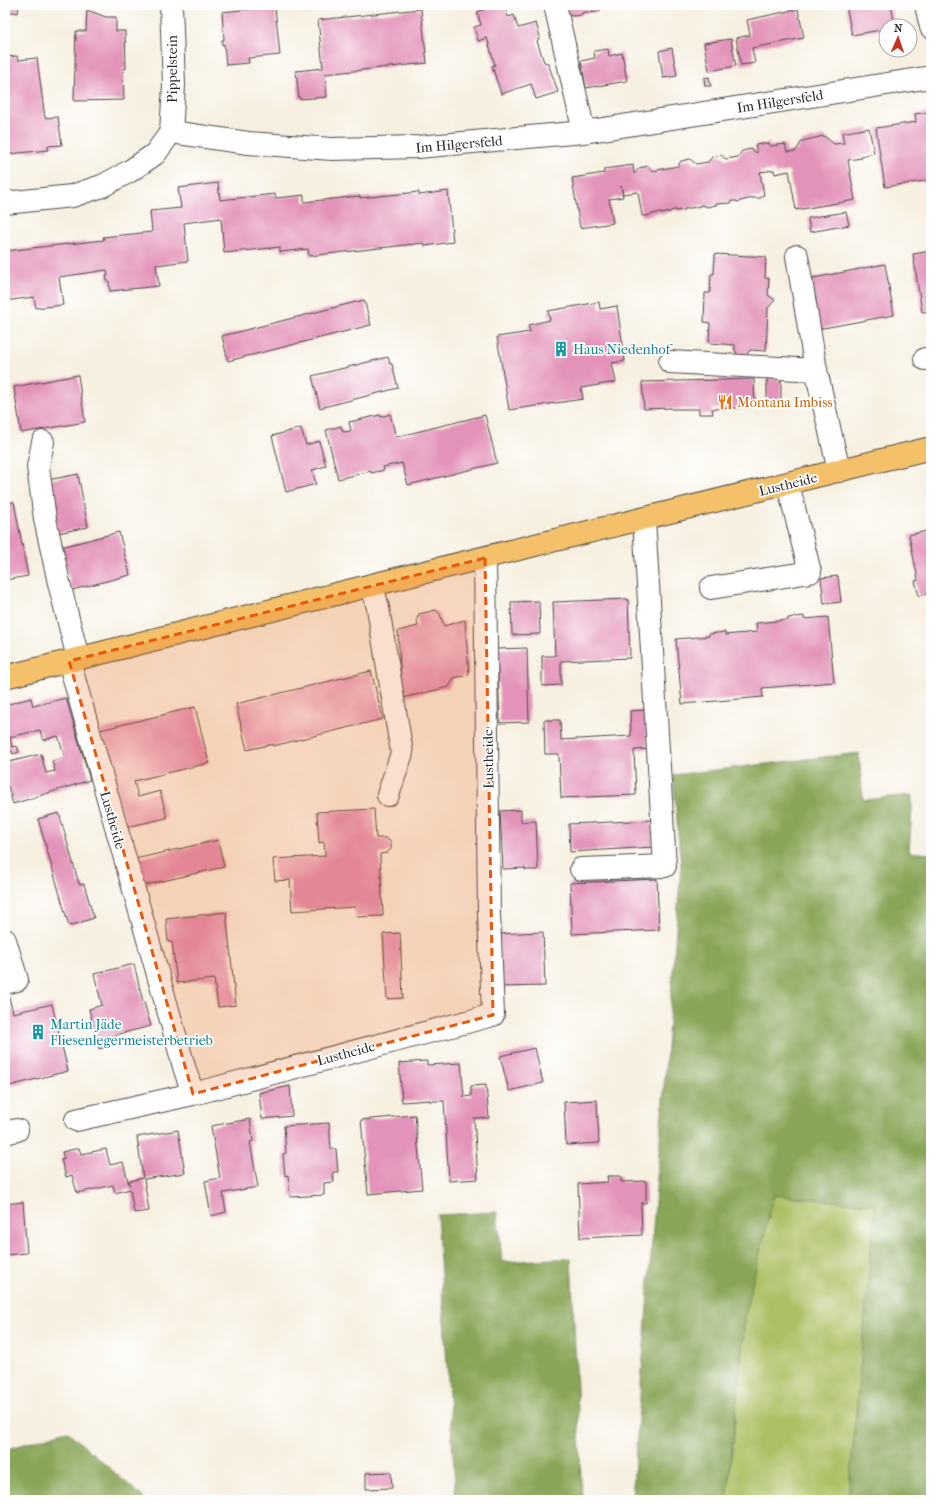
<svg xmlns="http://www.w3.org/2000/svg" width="936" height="1505" font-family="'IM FELL French Canon',serif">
  <rect width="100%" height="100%" fill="#fff"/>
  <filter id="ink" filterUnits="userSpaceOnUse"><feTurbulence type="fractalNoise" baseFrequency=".025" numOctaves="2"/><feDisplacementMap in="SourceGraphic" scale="8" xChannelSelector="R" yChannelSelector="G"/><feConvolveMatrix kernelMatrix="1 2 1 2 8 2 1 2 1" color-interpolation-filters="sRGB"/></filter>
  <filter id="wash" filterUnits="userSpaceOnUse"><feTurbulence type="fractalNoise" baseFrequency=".012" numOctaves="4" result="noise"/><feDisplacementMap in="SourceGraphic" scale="16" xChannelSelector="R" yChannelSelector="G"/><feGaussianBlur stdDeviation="0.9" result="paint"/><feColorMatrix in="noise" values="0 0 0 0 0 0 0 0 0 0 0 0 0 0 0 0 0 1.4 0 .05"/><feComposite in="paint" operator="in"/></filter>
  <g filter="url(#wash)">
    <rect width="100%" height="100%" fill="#f7f0e1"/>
    <path fill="#acbf62" stroke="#6c7546" d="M773,1195L876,1205L848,1500H727L746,1309Z"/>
    <path fill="#89a658" stroke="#5a6842" d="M859,753L863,800L912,795V809L909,852L931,854V1500H848L875,1205L774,1195L746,1309L727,1500H632L681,867L673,775Z
      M497,1212L502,1262L571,1258L582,1500H456L437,1215Z
      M67,1431L146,1500H5V1450Z"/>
    <g id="blocks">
      <path fill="#e393b9" d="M5,5H19L18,13L5,11Z
        M260,5H281V6L275,7L280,55L248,58L249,63L226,65L224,44L222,45V40H224L222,12L260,8Z
        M484,5H504L508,17L514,15L518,28L536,23L540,37L537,41L544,62L548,63L558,92L536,99L531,84L501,94L492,66L495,65L487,38L478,41L474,27L481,25L477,12L485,9Z
        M566,5H600V10L597,12L588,13V12L582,13V15L573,16L568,15Z
        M846,5H891L895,26H886V29L852,35Z
        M421,9L427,63L325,74L327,97L299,99L296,71L323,68L318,20Z
        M798,9L804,38L752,48L755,63L741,65L736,38L750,35L747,20Z
        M87,10L106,17H116V31H125L126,69L123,68L124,100L74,101L76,31H86Z
        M731,39L736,66L709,71L704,43Z
        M672,48L677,76L663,78L659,51Z
        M608,49L609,56L622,53L627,81L586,88L581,61L595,58L594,51Z
        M17,56L18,60L37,58L45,118L58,117L62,145L48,146V150L9,154V156L5,157V57Z
        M709,77L711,86H705L704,78Z
        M930,112L931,119V180L885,187L876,128L916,122L915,114Z
        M869,128L874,153L861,156L862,158L848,160L855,200L796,210L789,171L775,174L774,170L760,172L764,195L761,196V198H752L737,202V201H731V203L715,204L716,205L707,207L706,206L700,205V206L691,208H685V210L676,211V210H673L670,212L661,214L660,212L646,216H642L638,192L623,194L621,186L623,197L609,199L613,223L580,228L572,178L604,173V169L633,165L634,174L639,168L648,166L652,171L678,166L681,161L690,159L696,164L708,162L712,157L721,155L726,159L738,157L742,151L751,149L757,153L755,145L769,143L770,146L785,144L787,152L796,151L802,141L824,136L834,144L844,143L842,133Z
        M218,183L220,200L275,194L276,198L304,195V202L360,196V198L419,192V195L448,191L453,242L425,246L424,243L309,256L308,249L280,252V247L224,253L221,218L184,223L188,261L156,265L159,286L110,291L109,281H107L106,276H108L107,270L59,277L63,305L36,308L34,297L5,301V251L104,240L103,237L152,232L150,211L181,208L178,188Z
        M846,212L849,225L810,232L808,218Z
        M931,251V311L922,312L913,254Z
        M715,254L766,257L765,278H769L768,295L775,300L768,308L766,351L750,350L745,357H739L735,350V345L709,343L710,323L704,322L705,293H710L711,274H714Z
        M885,264L894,315L818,329L808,279Z
        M364,300L371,325L228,361L222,336Z
        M599,302L600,309L617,306L625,361L612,363L616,382L581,388L583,399L509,410L497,337L530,332L528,325L550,320L548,311Z
        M388,357L390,364H392L398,388L320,408L312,376Z
        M78,375L85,422L21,433L14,387Z
        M754,379L755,407L712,409L713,414H699V409H671V408L644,409L642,382Z
        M767,379H781V405H767Z
        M390,414L396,437L485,415L497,463L408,485L402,463L383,467L384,470L371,473V471L338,479L326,430L341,426L343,432L351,431L349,422L380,415L381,417Z
        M301,428L306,445L319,441L326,466L312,470L316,484L286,492L272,436Z
        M78,474L88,527L58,533L48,480Z
        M5,498L7,503L14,502L28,576L5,580Z
        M931,530V593L919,596L915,581L918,580L909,535Z
        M119,532L130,575L72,590L61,547Z
        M838,576L841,602L824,604L821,578Z
        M628,599L630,658L561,661V685L542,686V656H555L553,602Z
        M539,601L540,634L512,635L511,602Z
        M436,610L440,614L444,626L465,620L469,675L454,678L449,687L402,698L398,631L418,626L417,619L419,614Z
        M804,616V619L828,617L834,682L762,688L763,697L682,704L676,639L709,636V634L725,632V635L757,632L756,623L788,620V618Z
        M527,648L529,722L500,723L497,649Z
        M371,671L383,719L273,746V744L247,750L236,704Z
        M31,698L33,706L66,698L90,780L13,804L8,786L7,787L5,780V763L41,754L46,773L55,771L52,761L65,757L58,736L43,740L40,730L10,737L12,747L17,746L19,752L13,754L12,751L5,753V705Z
        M195,707L209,763L134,781L138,797L160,791L167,818L126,827L100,730Z
        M645,710L648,749L634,750L636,795L561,798L559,754H545L544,720H560L561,740L631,736L630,711Z
        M374,809L376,838H386L391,842V849L387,853L380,854L383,916L356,917L355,907L292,911L290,880L275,881L273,859L325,856L324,842L319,843L317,812Z
        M521,810V822L536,821L538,870H525V868L503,869L500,811Z
        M59,813L79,884H84L94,918L69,926L38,819Z
        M652,820L654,847L570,852L569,824Z
        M218,840L224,867L141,886L135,859Z
        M657,879L659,930L572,934L570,883Z
        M226,912L236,1005L218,1007L214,979L177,983L172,942H168L166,919Z
        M543,932L545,986L500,987L498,934Z
        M400,933L403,998L387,999L383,934Z
        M134,964L143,1002H144L151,1026L111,1036L114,1045L99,1049L89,1009L102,1005L94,974Z
        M9,997L13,1013L52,1004L68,1071L5,1087V998Z
        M535,1048L543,1083L509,1091L500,1056Z
        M427,1061V1065L461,1063L464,1097L471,1096V1086L486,1085L489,1118H474L478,1179L449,1181L444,1101H429L430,1100L402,1102L399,1063Z
        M290,1086L292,1116L262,1119L259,1093Z
        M597,1100L599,1143L566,1145L564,1102Z
        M415,1115L422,1189L368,1194L361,1120Z
        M250,1119L253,1141L250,1142L258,1187L223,1193L226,1212L211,1216L205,1181L220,1178L211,1126Z
        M329,1123L331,1149H336L338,1172H333L334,1182L324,1183V1195L290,1197L288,1175L285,1176L283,1154L286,1153L284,1126Z
        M178,1130L185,1173L144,1179L149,1211L134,1213L130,1189L115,1193L113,1185L77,1193L72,1175L66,1177L61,1159H64L62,1152L79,1148L81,1154L106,1149L110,1165L123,1162L129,1185V1181L143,1178L137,1137Z
        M607,1176H621V1182L646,1181V1203H641L642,1235L580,1238L578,1184L608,1182Z
        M23,1202L27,1253L5,1255V1204Z
        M391,1472L392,1488L366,1489V1473Z"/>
    </g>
  </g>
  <g filter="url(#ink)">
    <use href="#blocks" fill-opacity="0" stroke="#4a4946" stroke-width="1"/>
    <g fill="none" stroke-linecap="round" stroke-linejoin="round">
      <g stroke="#4a4946" stroke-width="24">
        <path id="minor" d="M555,5L584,132
          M926,5L931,27
          M171,132L248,143L332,149L418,147L584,132L931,77
          M171,132L174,85L171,5
          M5,203L72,196L102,186L130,171L155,154L171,132
          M797,256L816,370L839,471
          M925,359L931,358
          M670,362L816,370
          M43,442L38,467L45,519L59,583L78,658
          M372,585L378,608L402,753L388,795
          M711,588L810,572L788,484
          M69,661L185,1070L193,1094L493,1015L489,914L485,558
          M581,869L665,866L644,519
          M5,940L17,980L5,983
          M76,1120L193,1094
          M5,1133L17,1130"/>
      </g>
      <g stroke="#4a4946" stroke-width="24">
        <path id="major" d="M5,677L372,585L931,448"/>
      </g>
      <use href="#minor" stroke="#fff" stroke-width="22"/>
      <use href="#major" stroke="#f4c16a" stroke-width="22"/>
    </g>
  </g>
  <path fill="#e8590c" fill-opacity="0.2" stroke="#e8590c" stroke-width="3" stroke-dasharray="8 5" stroke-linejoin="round" d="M485,558L493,1015L193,1094L69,661Z"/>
  <defs>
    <g id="building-bare" transform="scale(1.2)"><path d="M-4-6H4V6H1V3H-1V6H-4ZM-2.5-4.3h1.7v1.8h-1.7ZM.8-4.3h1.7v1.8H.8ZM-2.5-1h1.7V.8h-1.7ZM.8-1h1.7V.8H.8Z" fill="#0f9aa8" stroke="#fff" stroke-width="2.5" paint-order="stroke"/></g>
    <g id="restaurant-bare" transform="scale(1.2)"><path d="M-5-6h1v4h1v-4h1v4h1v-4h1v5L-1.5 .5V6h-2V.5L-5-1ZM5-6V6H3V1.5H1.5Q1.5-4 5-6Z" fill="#e8710a" stroke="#fff" stroke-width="2.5" paint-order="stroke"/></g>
  </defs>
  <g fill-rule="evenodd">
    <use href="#building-bare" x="561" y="349"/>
    <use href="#restaurant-bare" x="725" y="402"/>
    <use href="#building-bare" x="38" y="1032"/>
  </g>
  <g text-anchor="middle" stroke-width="3.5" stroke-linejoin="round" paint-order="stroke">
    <g font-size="14" fill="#2b2b2b" stroke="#fff">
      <text transform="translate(172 69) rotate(-90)" y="5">Pippelstein</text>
      <text transform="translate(780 101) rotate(-9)" y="5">Im Hilgersfeld</text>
      <text transform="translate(459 144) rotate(-5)" y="5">Im Hilgersfeld</text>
      <text transform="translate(788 484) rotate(-14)" y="5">Lustheide</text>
      <text transform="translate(488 759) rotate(-91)" y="5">Lustheide</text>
      <text transform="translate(113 820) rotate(74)" y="5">Lustheide</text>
      <text transform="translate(346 1053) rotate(-15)" y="5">Lustheide</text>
    </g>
    <g font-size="14" fill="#0d838f" stroke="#fff" text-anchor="start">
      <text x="573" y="354">Haus Niedenhof</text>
      <text x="50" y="1029">Martin Jäde<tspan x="50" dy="16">Fliesenlegermeisterbetrieb</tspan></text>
    </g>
    <g font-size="14" fill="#c56008" stroke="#fff" text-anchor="start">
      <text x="737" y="407">Montana Imbiss</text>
    </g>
  </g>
  <rect width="936" height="1505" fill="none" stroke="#fff" stroke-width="20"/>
  <g transform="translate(898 38) rotate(2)"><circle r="19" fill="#ffffff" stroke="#aaaaaa"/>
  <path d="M0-3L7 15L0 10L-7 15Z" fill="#c8321e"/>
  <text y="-6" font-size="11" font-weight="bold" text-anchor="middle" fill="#2b2b2b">N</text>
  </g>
</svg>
